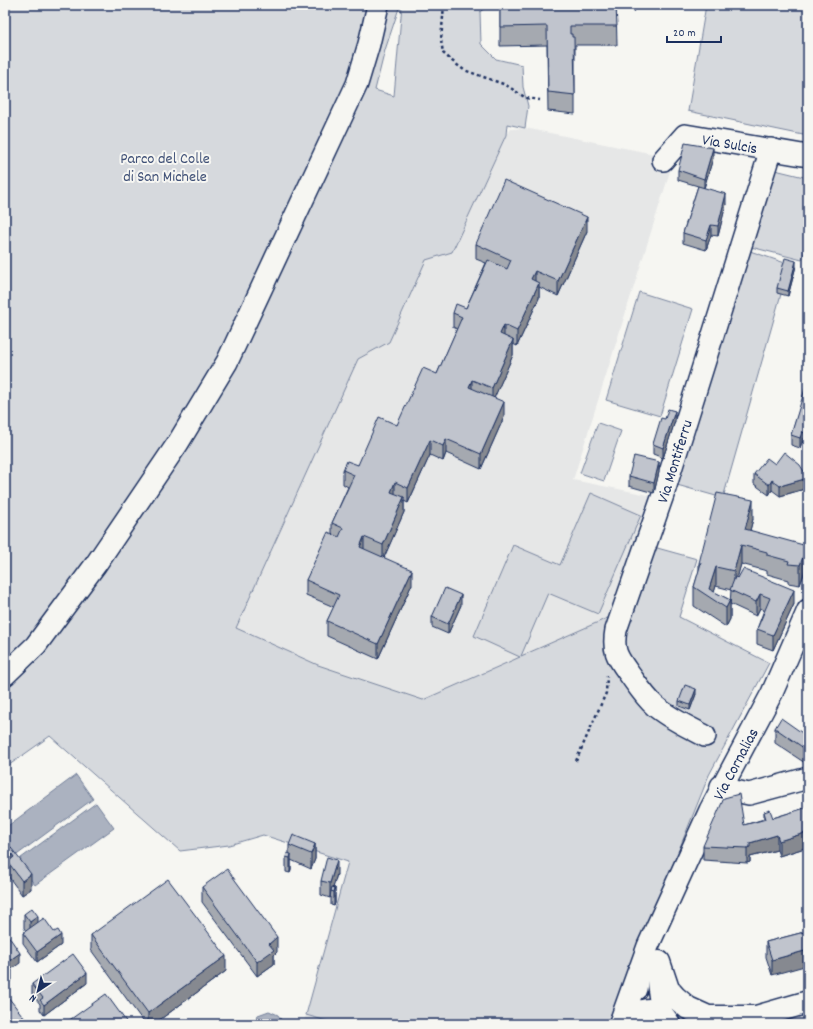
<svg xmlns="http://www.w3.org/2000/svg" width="813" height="1029" font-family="Dekko,sans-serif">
  <rect width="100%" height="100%" fill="#f6f6f2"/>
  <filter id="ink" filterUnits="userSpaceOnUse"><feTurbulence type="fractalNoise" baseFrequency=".025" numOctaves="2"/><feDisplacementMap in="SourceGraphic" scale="8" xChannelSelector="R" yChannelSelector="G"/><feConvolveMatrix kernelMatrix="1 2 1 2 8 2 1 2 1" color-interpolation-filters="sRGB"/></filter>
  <g filter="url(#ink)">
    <path fill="#e6e7e7" d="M525,128L654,154L661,167L673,162L573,480L653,496L612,616L423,700L318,665L236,628L358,359L389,342L426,260L452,252L506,135L511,129Z
      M306,1015L337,1024H303Z"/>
    <path fill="#d6d9dd" stroke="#78849e" d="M5,5H400L385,50L375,90L394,96L402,5H488L480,12L481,44L496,59L522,65L523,87L528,106L525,128L507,124L506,135L452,252L426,260L389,342L358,359L236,628L318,665L423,700L520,657L474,636L513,545L560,565L591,493L641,515L598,614L548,593L521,656L612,616L650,546L697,559L679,617L769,663L709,775L609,1024H337L306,1015L348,862L263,835L229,845L180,851L50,736L5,768Z
      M706,5H808V136L688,111Z
      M771,169L808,178V235L802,260L751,247Z
      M747,250L785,263L781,294L723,498L677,485Z
      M639,292L693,309L660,416L606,400Z
      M598,423L621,431L604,481L580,473Z"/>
    <path fill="#abb2c0" stroke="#717e99" d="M76,775L93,799L14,857L5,844V828Z
      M96,803L114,828L35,885L17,861Z
      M269,1011L278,1015L284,1024H252L258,1015Z"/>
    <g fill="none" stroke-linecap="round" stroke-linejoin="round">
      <g stroke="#1b2f5e" stroke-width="24">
        <g id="street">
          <path id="s1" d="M663,160L685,135L808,156"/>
          <path d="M5,675L36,645L96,564L178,443L227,362L357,84L369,44L378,5"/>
          <path id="s2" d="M705,736C689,727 670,719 655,706C645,697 638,686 630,675C618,658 612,652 616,630L663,495L771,149"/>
          <path d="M721,786L735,791L749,794L808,778"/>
          <path d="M658,967V986L662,1014"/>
          <path id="s3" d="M636,989L639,971L648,946L710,810L772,693L808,610"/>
        </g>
      </g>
      <g stroke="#1b2f5e" stroke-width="25">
        <path id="secondary" d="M659,962L668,989L675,997L688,1008L708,1017H756
          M620,1024L639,971
          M630,1024C639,1005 660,1006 669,1024
          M746,1024L756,1017L808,1002"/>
      </g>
      <path stroke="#1b2f5e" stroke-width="2.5" stroke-dasharray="3 3" stroke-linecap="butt" d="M444,5L441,40L443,53L452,61L464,70L506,85L526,98L540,100
        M623,5L635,11
        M576,761L606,693L607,676"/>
      <use href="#street" stroke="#f6f6f2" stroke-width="21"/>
      <use href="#secondary" stroke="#f6f6f2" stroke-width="22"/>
    </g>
    <path fill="#a5a9b0" stroke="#1b2f5e" d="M500,5H616L617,45H575V114L548,111L547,45L500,46Z
      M713,158L704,188L726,204L718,236L711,235L706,250L683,243V233L698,186L678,180V170Z
      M587,231L558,296L539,287V298L517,346L513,344V355L494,398L504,417L481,469L446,453L443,461L430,455L408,503L404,501V512L384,557L412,584L378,659L327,636V621L334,607L306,595V580L332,534V523L348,487L343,484V470L358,465L397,425L437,374L457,329L453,327V313L466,308L486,263L476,259V244Z
      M796,266L788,296L777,293V288Z
      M808,383V443L802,442L800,448L791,445V435Z
      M665,419L675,421L663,458L653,454V444Z
      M659,472L654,493L629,486V476Z
      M754,474L808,488L780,496L772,490L769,495L754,484Z
      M753,519L750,530L807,565L800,585L788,583V580L767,574V571L741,564L737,577L794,604L773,650L757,644V629L764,610L760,608L756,616L730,604L731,590L716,586L714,592L730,600V619L726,627L694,606V587L699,571V563Z
      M461,605L448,634L432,627V617Z
      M696,694L690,710L679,706V701Z
      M775,728L808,737V765L775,743Z
      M808,807V847L779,856L777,850L750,857V862L747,863L703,860V846L744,825L764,819V812L773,818Z
      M5,840L31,889L22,895L8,876Z
      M315,844V859L311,869L291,860V869L290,873L286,872V857L289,854V845Z
      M337,874L333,888H335V903L334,906L331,905V897L330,898L321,895V881Z
      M202,887L277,952L274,955V964L257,976L202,902Z
      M24,914L38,922L61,945L37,962L23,943V933L26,931L24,928Z
      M808,931L772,975L766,957V942Z
      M91,935L226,971L154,1024H145L91,950Z
      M87,983L44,1015L40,1010V1004L32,994V984Z"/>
    <path fill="#868990" stroke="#1b2f5e" d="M713,148V158L704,188V179Z
      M726,194V204L718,236V226Z
      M587,217V231L558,296V281Z
      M711,225V235L706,250V240Z
      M796,261V266L788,296V291Z
      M535,271V285L531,279Z
      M539,283V298L517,346V331Z
      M504,325V340L500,334Z
      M513,340V355L492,403V388Z
      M472,380V395L469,387Z
      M504,402V417L481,469V454Z
      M675,411V421L663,458V448Z
      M802,432V442L800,448V438Z
      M446,439V453L443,461V446Z
      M430,440V455L408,503V488Z
      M659,462V472L654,493V483Z
      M808,478V488L780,496V486Z
      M772,480V490L769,495V485Z
      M395,482V497L391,492Z
      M404,497V512L383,560V545Z
      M753,500V519L746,546L745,529Z
      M364,537V552L360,547Z
      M741,545V564L734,590V571Z
      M807,546V565L800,585V565Z
      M716,567V586L712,599L709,589Z
      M412,570V584L378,659V644Z
      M794,590V604L773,650V635Z
      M760,594V608L756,616V602Z
      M461,595V605L448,634V624Z
      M730,600V619L726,627V608Z
      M696,689V694L690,710V705Z
      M808,832V847L779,856V841Z
      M777,835V850L750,857V862L747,863V848L750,843Z
      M315,844V859L311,869V854Z
      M12,854V867L8,862V872L5,874V860Z
      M291,854V869L290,873V858Z
      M337,860V874L332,891H331L330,898V883Z
      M31,874V889L22,895V881Z
      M335,888V903L334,906V892Z
      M38,916V931L30,937V922Z
      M61,935V945L37,962V952Z
      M277,937V952L274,955V964L257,976V962L269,944Z
      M808,950V965L772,975V960Z
      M20,953V963L6,973V963Z
      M226,956V971L154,1024H148V1013Z
      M12,970V980L5,985V975Z
      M87,973V983L44,1015V1005Z"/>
    <path fill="#c0c4cd" stroke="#1b2f5e" d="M500,5H616L617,26H570V34H572V37H574L575,95L548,92L547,26L500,27Z
      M685,143L713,148L704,179L678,170Z
      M504,180L587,217L558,281L535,271L531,279L539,283L517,331L504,325L500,334L513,340L492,388L472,380L469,387L504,402L481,454L446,439L443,446L430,440L408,488L395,482L391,492L404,497L383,545L364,537L360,547L412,570L378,644L327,621L339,595L306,580L328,532L339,537L343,528L332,523L354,475L343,470L347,461L358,465L379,417L397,425L423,368L437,374L462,317L453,313L456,304L466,308L488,260L507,269L511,260L476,244Z
      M698,186L726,194L718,226L711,225L706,240L683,233Z
      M785,258L796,261L788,291L777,288Z
      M807,382L808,383V434L802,432L800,438L791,435Z
      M668,409L675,411L663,448L653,444L661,418L665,419Z
      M784,452L800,465L808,478L780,486L772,480L769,485L754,474L767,458L775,464Z
      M634,456L659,462L654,483L629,476Z
      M717,493L753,500L745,529L807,546L800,565L788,564L789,561L767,555V552L741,545L734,571L716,567L709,589L730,600L726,608L694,587L701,563H699Z
      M743,569L794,590L773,635L757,629L770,598L760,594L756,602L730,590L735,577L738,578Z
      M445,588L461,595L448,624L432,617Z
      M685,685L696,689L690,705L679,701Z
      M781,718L808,737V751L775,728Z
      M739,794L744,825L766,819L764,812L770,810L773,818L808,807V832L779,841L777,835L750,843V847L747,848L703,846L724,798Z
      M293,835L315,844L311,854L289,845Z
      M5,840L31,874L22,881L8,862L14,857L12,854L5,860Z
      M287,853L291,854L290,858L286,857Z
      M327,857L337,860L330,883L321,881Z
      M227,869L277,937L269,944L274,950L257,962L202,887Z
      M168,879L226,956L148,1013L91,935Z
      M332,887L335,888L334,892L331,891Z
      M32,908L38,916L30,922L24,914Z
      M44,918L54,932L58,930L61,935L37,952L23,933Z
      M5,931L20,953L6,963L12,970L5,975Z
      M808,931V950L772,960L766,942Z
      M73,954L87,973L44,1005L40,1000L43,998L32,984Z
      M106,994L128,1024H64Z
      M8,997L29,1024H5V999Z"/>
  </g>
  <g text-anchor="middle" stroke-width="4" stroke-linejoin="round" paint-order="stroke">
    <g font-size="16" fill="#1b2f5e" stroke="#f6f6f2">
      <text dy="6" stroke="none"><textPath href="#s1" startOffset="79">Via Sulcis</textPath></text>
      <text dy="6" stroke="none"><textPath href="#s2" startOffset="326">Via Montiferru</textPath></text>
      <text dy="6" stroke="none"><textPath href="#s3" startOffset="247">Via Cornalias</textPath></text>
    </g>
    <g font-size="16" fill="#405177" stroke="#f6f6f2">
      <text x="165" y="163">Parco del Colle<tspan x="165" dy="18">di San Michele</tspan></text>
    </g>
  </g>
  <rect width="813" height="1029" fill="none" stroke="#f6f6f2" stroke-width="20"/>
  <rect x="10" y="10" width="793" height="1009" fill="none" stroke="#1b2f5e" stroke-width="1.5" filter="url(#ink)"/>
  <g transform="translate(38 991) rotate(215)" stroke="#f6f6f2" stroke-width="3" paint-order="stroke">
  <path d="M0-3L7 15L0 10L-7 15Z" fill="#1b2f5e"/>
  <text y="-6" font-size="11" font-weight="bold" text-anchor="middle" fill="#1b2f5e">N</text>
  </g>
  <path d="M667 36v6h54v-6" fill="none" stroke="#1b2f5e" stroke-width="2"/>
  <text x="673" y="36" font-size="12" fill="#1b2f5e" stroke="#f6f6f2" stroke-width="3" paint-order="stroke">20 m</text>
</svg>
